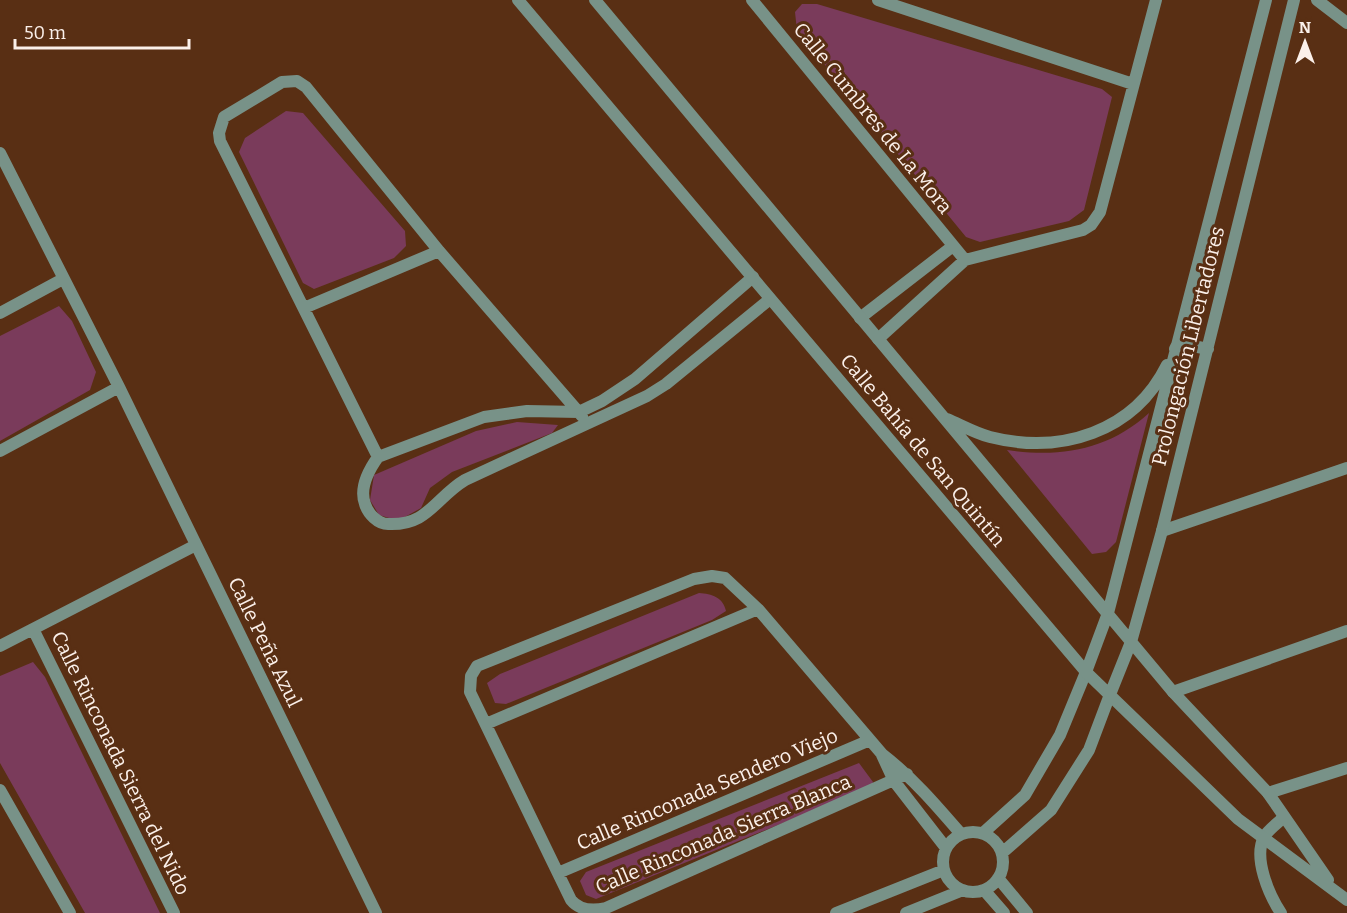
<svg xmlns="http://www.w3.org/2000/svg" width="1347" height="913" font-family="Bitter,serif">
  <rect width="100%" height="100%" fill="#592f14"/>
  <path fill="#7a3b5b" d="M802,4H817L1102,89L1112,97L1084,210L1069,221L980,242L966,237L797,31L795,12Z
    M286,111L303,113L405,231L406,246L394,258L314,289L303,283L239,152L245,138Z
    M59,306L72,321L96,372L90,390L0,441V336Z
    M1149,413L1116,542L1106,552L1092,554L1007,450C1061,458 1108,450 1149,413Z
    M517,422L558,425L552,433L452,472L430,488L421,508L403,518H389L379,515L370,500L374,475L476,431Z
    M699,593C712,594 723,597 726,611L712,620L506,704L495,703L487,683L500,674Z
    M33,662L45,677L160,913H85L0,763V676Z
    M859,763L873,782L871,787L596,899L586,895L580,881L586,872Z"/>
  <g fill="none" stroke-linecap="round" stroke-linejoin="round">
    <path stroke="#789288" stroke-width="12" d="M1281,913C1269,895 1253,858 1264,837C1268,830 1278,823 1284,817"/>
    <path stroke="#789288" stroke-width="12" d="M752,0L965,260
      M878,0L1133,84
      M1317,0L1347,23
      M0,153L119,387L376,913
      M753,277L635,379L602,401L579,412L527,411L484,417L378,457C368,471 359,488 365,504C368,514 378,524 388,524C428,526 435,498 465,480L647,396L666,384L770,299
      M304,308L439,251
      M0,313L63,279
      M860,318L953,246
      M878,339L965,260L1083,230L1091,225L1100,212L1156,0
      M0,451L119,387
      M378,457L220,141L219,133L224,117L282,82L297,81L306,87L439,251L582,416
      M1162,531L1347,468
      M33,629L174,913
      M0,646L196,545
      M1173,692L1347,631
      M486,724L758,609
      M882,755L894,781L946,848
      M907,774L606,908C593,911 580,911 571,900L470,692L471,676L477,666L694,579L712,576L725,578L758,609L882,754C913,778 936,805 961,834
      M0,790L70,913
      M1268,793L1347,768
      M943 862a30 30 0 1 1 60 0a30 30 0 1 1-60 0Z
      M983,833L1025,795L1060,735L1086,672
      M1002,853L1051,810L1089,750L1109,697
      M558,873L870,740
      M998,878L1027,913
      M984,890L1004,913
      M836,913L944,870
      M906,913L963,890"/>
    <path stroke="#789288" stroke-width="12" d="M518,0L1086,672L1238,819L1347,900
      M595,0L1173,692L1268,793L1328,880
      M1175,349L1178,343L1208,349
      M947,419C961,425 975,433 990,437C1061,455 1134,432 1167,365
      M1086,672L1108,613L1266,0
      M1109,697L1131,642L1162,531L1294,0"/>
  </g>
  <g text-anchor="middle" stroke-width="6" stroke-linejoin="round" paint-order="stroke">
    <g font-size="20" fill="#fbf0ea" stroke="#592f14">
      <text transform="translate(873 118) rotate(51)" y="7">Calle Cumbres de La Mora</text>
      <text transform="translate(1188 346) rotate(-76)" y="7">Prolongación Libertadores</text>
      <text transform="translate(923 450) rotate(50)" y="7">Calle Bahía de San Quintín</text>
      <text transform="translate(265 642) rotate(64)" y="7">Calle Peña Azul</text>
      <text transform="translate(121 763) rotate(64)" y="7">Calle Rinconada Sierra del Nido</text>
      <text transform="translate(707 789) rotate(-23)" y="7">Calle Rinconada Sendero Viejo</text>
      <text transform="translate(723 834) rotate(-23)" y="7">Calle Rinconada Sierra Blanca</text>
    </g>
  </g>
  <g transform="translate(1305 42)" stroke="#592f14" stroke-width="4.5" paint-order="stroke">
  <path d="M0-4.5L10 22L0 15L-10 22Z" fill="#fbf0ea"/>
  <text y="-9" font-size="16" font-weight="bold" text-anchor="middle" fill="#fbf0ea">N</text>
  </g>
  <path d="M15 39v9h174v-9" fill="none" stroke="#fbf0ea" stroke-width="3"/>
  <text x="24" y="39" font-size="18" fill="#fbf0ea" stroke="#592f14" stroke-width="4.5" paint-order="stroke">50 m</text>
</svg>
